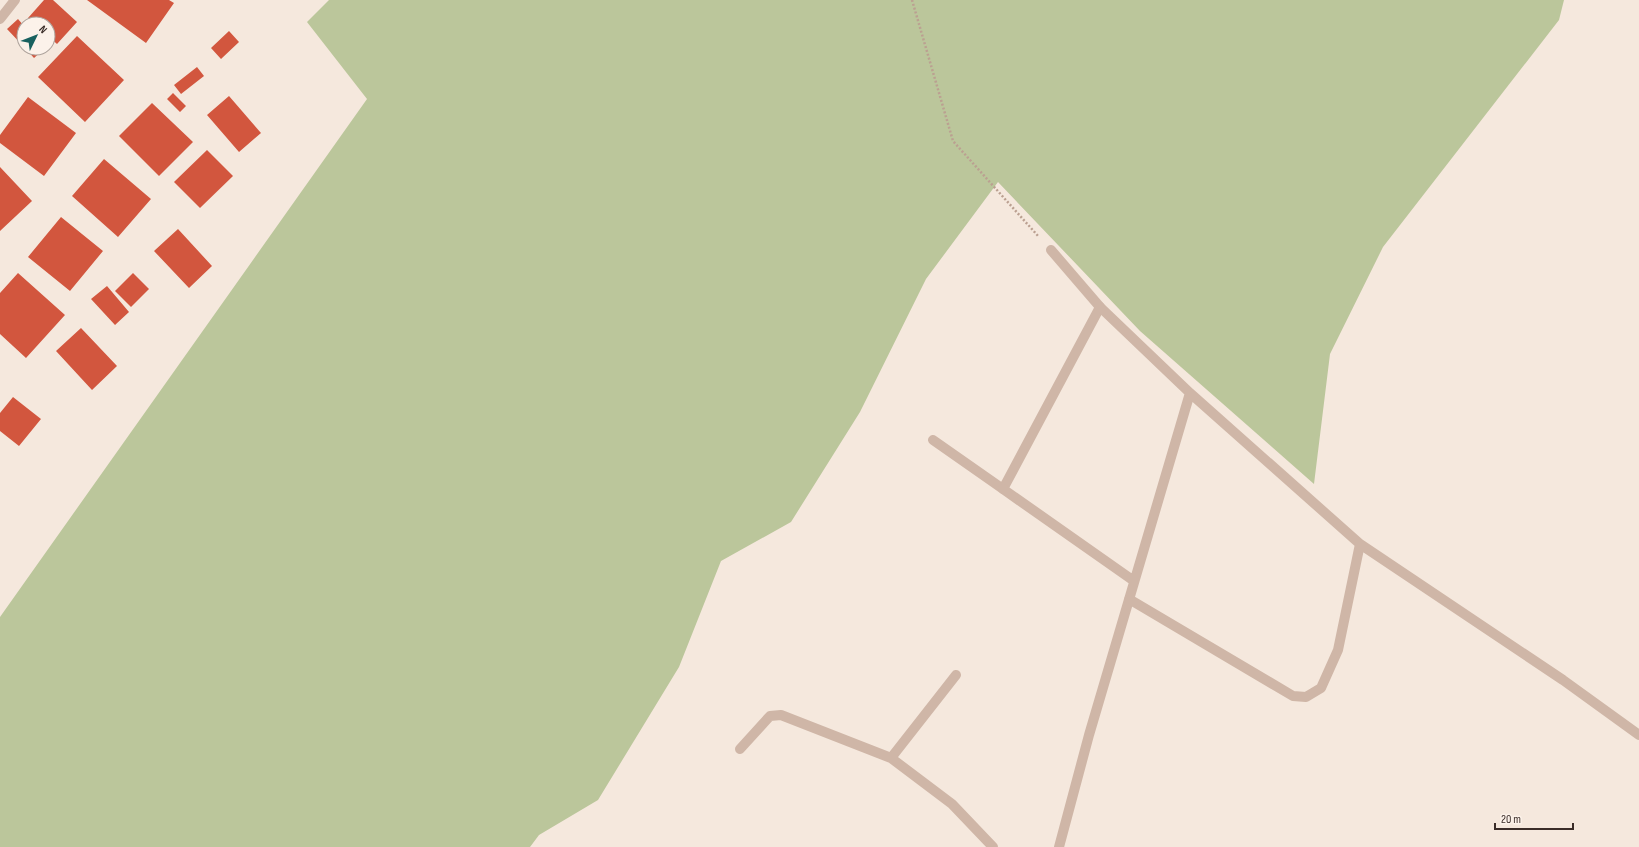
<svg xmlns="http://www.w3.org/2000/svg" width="1639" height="847" font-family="'Sofia Sans Condensed',sans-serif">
  <rect width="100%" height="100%" fill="#f5e8dd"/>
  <path fill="#bbc69b" d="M329,0H1564L1559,20L1383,247L1330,354L1314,484L1140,331L998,182L926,279L860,412L791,522L721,561L679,667L598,800L539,835L530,847H0V617L367,99L307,22Z"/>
  <path fill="#d2563e" d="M44,0H53L77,22L57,44L48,36V24H35L28,18Z
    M87,0H169L174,3L146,43Z
    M18,19L24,26V47L7,29Z
    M229,31L239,42L221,59L211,48Z
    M77,36L124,80L85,122L38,77Z
    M25,48H45L34,58Z
    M197,67L204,76L181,94L174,85Z
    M173,93L186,106L180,112L167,99Z
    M229,96L261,133L239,152L207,115Z
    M28,97L76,133L44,176L0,143V135Z
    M152,103L193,142L159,176L119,136Z
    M207,150L233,176L200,208L174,182Z
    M104,159L151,199L118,237L72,196Z
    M0,167L32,201L0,231Z
    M61,217L103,251L70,291L28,257Z
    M178,229L212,266L189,288L154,251Z
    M18,273L65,315L26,358L0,334V293Z
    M133,273L149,289L131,307L115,291Z
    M107,286L129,312L115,325L91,299Z
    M81,328L117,366L92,390L56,351Z
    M13,397L41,419L19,446L0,431V413Z"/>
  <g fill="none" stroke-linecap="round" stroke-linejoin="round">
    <path stroke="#bba091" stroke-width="2.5" stroke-dasharray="2 2" stroke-linecap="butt" d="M912,0L953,141L1039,237"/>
    <path stroke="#cfb6a7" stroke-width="10" d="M933,440L1003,489L1100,307"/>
    <path stroke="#cfb6a7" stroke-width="10" d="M0,19L15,0
      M1051,250L1100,307L1190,393L1360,544L1563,680L1639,735
      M1003,489L1134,581
      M1129,599L1293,696L1306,697L1321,688L1338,650L1360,544
      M740,749L770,716L781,715L891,758L952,804L993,847
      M891,758L956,675
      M1059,847L1089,735L1190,393"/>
  </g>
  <g transform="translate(36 36) rotate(47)"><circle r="19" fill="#fcf2ea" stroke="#aea39c"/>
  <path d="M0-3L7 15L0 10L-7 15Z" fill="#19615f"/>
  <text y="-6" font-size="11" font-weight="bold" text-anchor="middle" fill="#3a2c28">N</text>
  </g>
  <path d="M1495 823v6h78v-6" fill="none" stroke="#3a2c28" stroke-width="2"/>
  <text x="1501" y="823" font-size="12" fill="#3a2c28" stroke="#fcf2ea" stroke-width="3" paint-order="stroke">20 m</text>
</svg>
